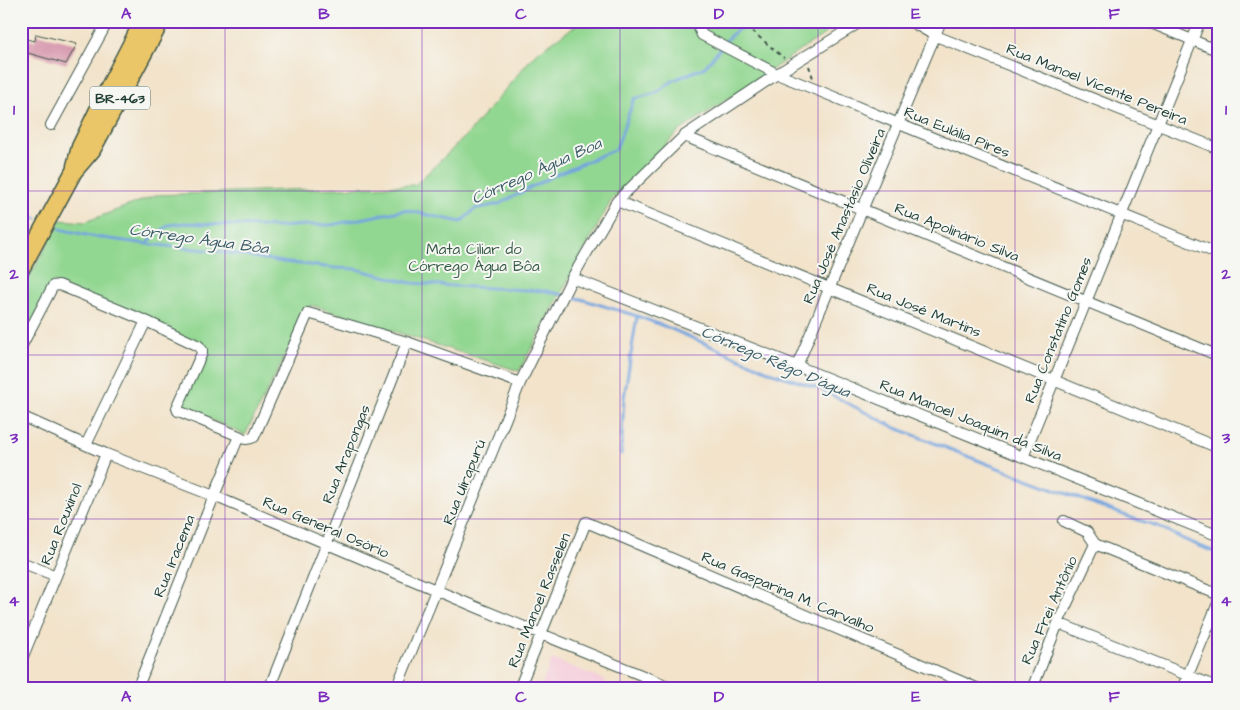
<svg xmlns="http://www.w3.org/2000/svg" width="1240" height="710" font-family="'Architects Daughter',sans-serif">
  <rect width="100%" height="100%" fill="#f6f6f2"/>
  <filter id="ink" filterUnits="userSpaceOnUse"><feTurbulence type="fractalNoise" baseFrequency=".02" numOctaves="2"/><feDisplacementMap in="SourceGraphic" scale="10" xChannelSelector="R" yChannelSelector="G"/><feConvolveMatrix kernelMatrix="1 2 1 2 8 2 1 2 1" color-interpolation-filters="sRGB"/></filter>
  <filter id="wash" filterUnits="userSpaceOnUse"><feTurbulence type="fractalNoise" baseFrequency=".0096" numOctaves="4" result="noise"/><feDisplacementMap in="SourceGraphic" scale="20" xChannelSelector="R" yChannelSelector="G"/><feGaussianBlur stdDeviation="1.12" result="paint"/><feColorMatrix in="noise" values="0 0 0 0 0 0 0 0 0 0 0 0 0 0 0 0 0 1.4 0 .05"/><feComposite in="paint" operator="in"/></filter>
  <g filter="url(#wash)">
    <rect width="100%" height="100%" fill="#f2e3ca"/>
    <path fill="#f5cfdc" d="M552,659L606,680L602,689H540Z"/>
    <path fill="#92d791" stroke="#588a62" d="M582,21H844L678,132L612,199L519,371L311,305L245,435L179,405L202,348L53,282L31,327L21,323V293L60,220L85,222L157,195L415,185L467,135L535,54Z"/>
    <g fill="none" stroke-linecap="round" stroke-linejoin="round">
      <path stroke="#74a4de" stroke-width="3" d="M21,211L37,219
        M60,229L95,237L147,244L216,251L283,262L335,268L356,269L411,283L453,286L546,291L581,299L637,316L669,328L773,373L818,388L896,428L985,463L1132,518L1158,526L1183,539L1219,554
        M147,244L152,238L169,225L185,223L278,227L305,225H331L405,210L461,222L475,209L499,204L557,174L616,149L634,99L656,93L674,80L705,67L730,36L749,21
        M621,454L624,398L637,316"/>
    </g>
    <g id="blocks">
      <path fill="#d491a8" d="M36,34L77,44L66,64L21,51V38L35,41Z"/>
    </g>
  </g>
  <g filter="url(#ink)">
    <use href="#blocks" fill-opacity="0" stroke="#3f564a" stroke-width="1"/>
    <g fill="none" stroke-linecap="round" stroke-linejoin="round">
      <g stroke="#3f564a" stroke-width="12">
        <path id="minor" d="M696,21L702,35L777,74L817,90L899,124L1219,254
          M910,21L936,36L1219,149
          M1146,21L1219,51
          M51,125L108,21
          M684,136L1219,356
          M617,201L1219,448
          M572,278L797,366L1219,536
          M21,347L53,286L59,285L146,321L199,346L202,350V353L177,408L178,411L181,412L239,436C244,440 248,440 254,437L308,313L407,342L520,383
          M797,366L941,21
          M21,416L106,454L214,496L476,607L675,689
          M86,445L146,321
          M1023,457L1200,21
          M1064,521L1087,532L1095,544
          M1095,544L1219,595
          M21,562L56,576
          M1058,623L1219,688
          M21,661L106,454
          M137,689L214,496L239,436
          M269,689L407,342
          M396,689L520,383L572,278L617,201L684,136L777,74L862,21
          M519,689L586,522L979,689
          M1032,689L1058,623L1095,544
          M1182,689L1219,601"/>
      </g>
      <g stroke="#3f564a" stroke-width="19">
        <path id="trunk" d="M75,166L80,147L113,79L143,21
          M21,269L74,171L92,150L161,21"/>
      </g>
      <path stroke="#3f564a" stroke-width="2" stroke-dasharray="4 4" stroke-linecap="butt" d="M740,21L784,58
        M809,66L813,78"/>
      <use href="#minor" stroke="#fff" stroke-width="10"/>
      <use href="#trunk" stroke="#ebc669" stroke-width="16"/>
    </g>
  </g>
  <path fill="none" stroke="#7b2cbf" stroke-width="1" stroke-opacity="0.55" d="M225,21V689M422,21V689M620,21V689M818,21V689M1015,21V689M21,191H1219M21,355H1219M21,519H1219"/>
  <g text-anchor="middle" stroke-width="4" stroke-linejoin="round" paint-order="stroke">
    <rect fill="#f6f6f2" stroke="#60746d" stroke-width="1" x="90" y="86.5" width="60" height="23" rx="4"/>
    <g font-size="14" font-weight="bold" fill="#1f3d34">
      <text x="120" y="103">BR-463</text>
    </g>
    <g font-size="15" fill="#1f3d34" stroke="#f6f6f2">
      <text transform="translate(1097 84) rotate(22)" y="5">Rua Manoel Vicente Pereira</text>
      <text transform="translate(957 132) rotate(22)" y="5">Rua Eulália Pires</text>
      <text transform="translate(844 216) rotate(-67)" y="5">Rua José Anastásio Oliveira</text>
      <text transform="translate(957 232) rotate(22)" y="5">Rua Apolinário Silva</text>
      <text transform="translate(924 310) rotate(22)" y="5">Rua José Martins</text>
      <text transform="translate(1058 330) rotate(-68)" y="5">Rua Constatino Gomes</text>
      <text transform="translate(971 420) rotate(22)" y="5">Rua Manoel Joaquim da Silva</text>
      <text transform="translate(346 454) rotate(-68)" y="5">Rua Arapongas</text>
      <text transform="translate(464 482) rotate(-68)" y="5">Rua Uirapurú</text>
      <text transform="translate(61 524) rotate(-68)" y="5">Rua Rouxinol</text>
      <text transform="translate(326 527) rotate(23)" y="5">Rua General Osório</text>
      <text transform="translate(174 556) rotate(-68)" y="5">Rua Iracema</text>
      <text transform="translate(788 592) rotate(23)" y="5">Rua Gasparina M. Carvalho</text>
      <text transform="translate(539 600) rotate(-68)" y="5">Rua Manoel Rasselen</text>
      <text transform="translate(1049 610) rotate(-66)" y="5">Rua Frei Antônio</text>
    </g>
    <g font-size="15" fill="#365c47" stroke="#f6f6f2">
      <text x="474" y="254">Mata Ciliar do<tspan x="474" dy="17">Córrego Água Bôa</tspan></text>
    </g>
    <g font-size="16" font-style="italic" fill="#395c67" stroke="#f6f6f2">
      <text transform="translate(536 170) rotate(-24)" y="6">Córrego Água Boa</text>
      <text transform="translate(199 238) rotate(8)" y="6">Córrego Água Bôa</text>
      <text transform="translate(776 361) rotate(23)" y="6">Córrego Rêgo D'água</text>
    </g>
  </g>
  <rect width="1240" height="710" fill="none" stroke="#f6f6f2" stroke-width="55"/>
  <rect x="28" y="28" width="1184" height="654" fill="none" stroke="#7b2cbf" stroke-width="2"/>
  <g font-size="16" text-anchor="middle" font-weight="bold" fill="#7b2cbf">
    <text x="126" y="19">A</text>
    <text x="324" y="19">B</text>
    <text x="521" y="19">C</text>
    <text x="719" y="19">D</text>
    <text x="916" y="19">E</text>
    <text x="1114" y="19">F</text>
    <text x="14" y="115">1</text>
    <text x="1226" y="115">1</text>
    <text x="14" y="279">2</text>
    <text x="1226" y="279">2</text>
    <text x="14" y="443">3</text>
    <text x="1226" y="443">3</text>
    <text x="14" y="606">4</text>
    <text x="1226" y="606">4</text>
    <text x="126" y="702">A</text>
    <text x="324" y="702">B</text>
    <text x="521" y="702">C</text>
    <text x="719" y="702">D</text>
    <text x="916" y="702">E</text>
    <text x="1114" y="702">F</text>
  </g>
</svg>
